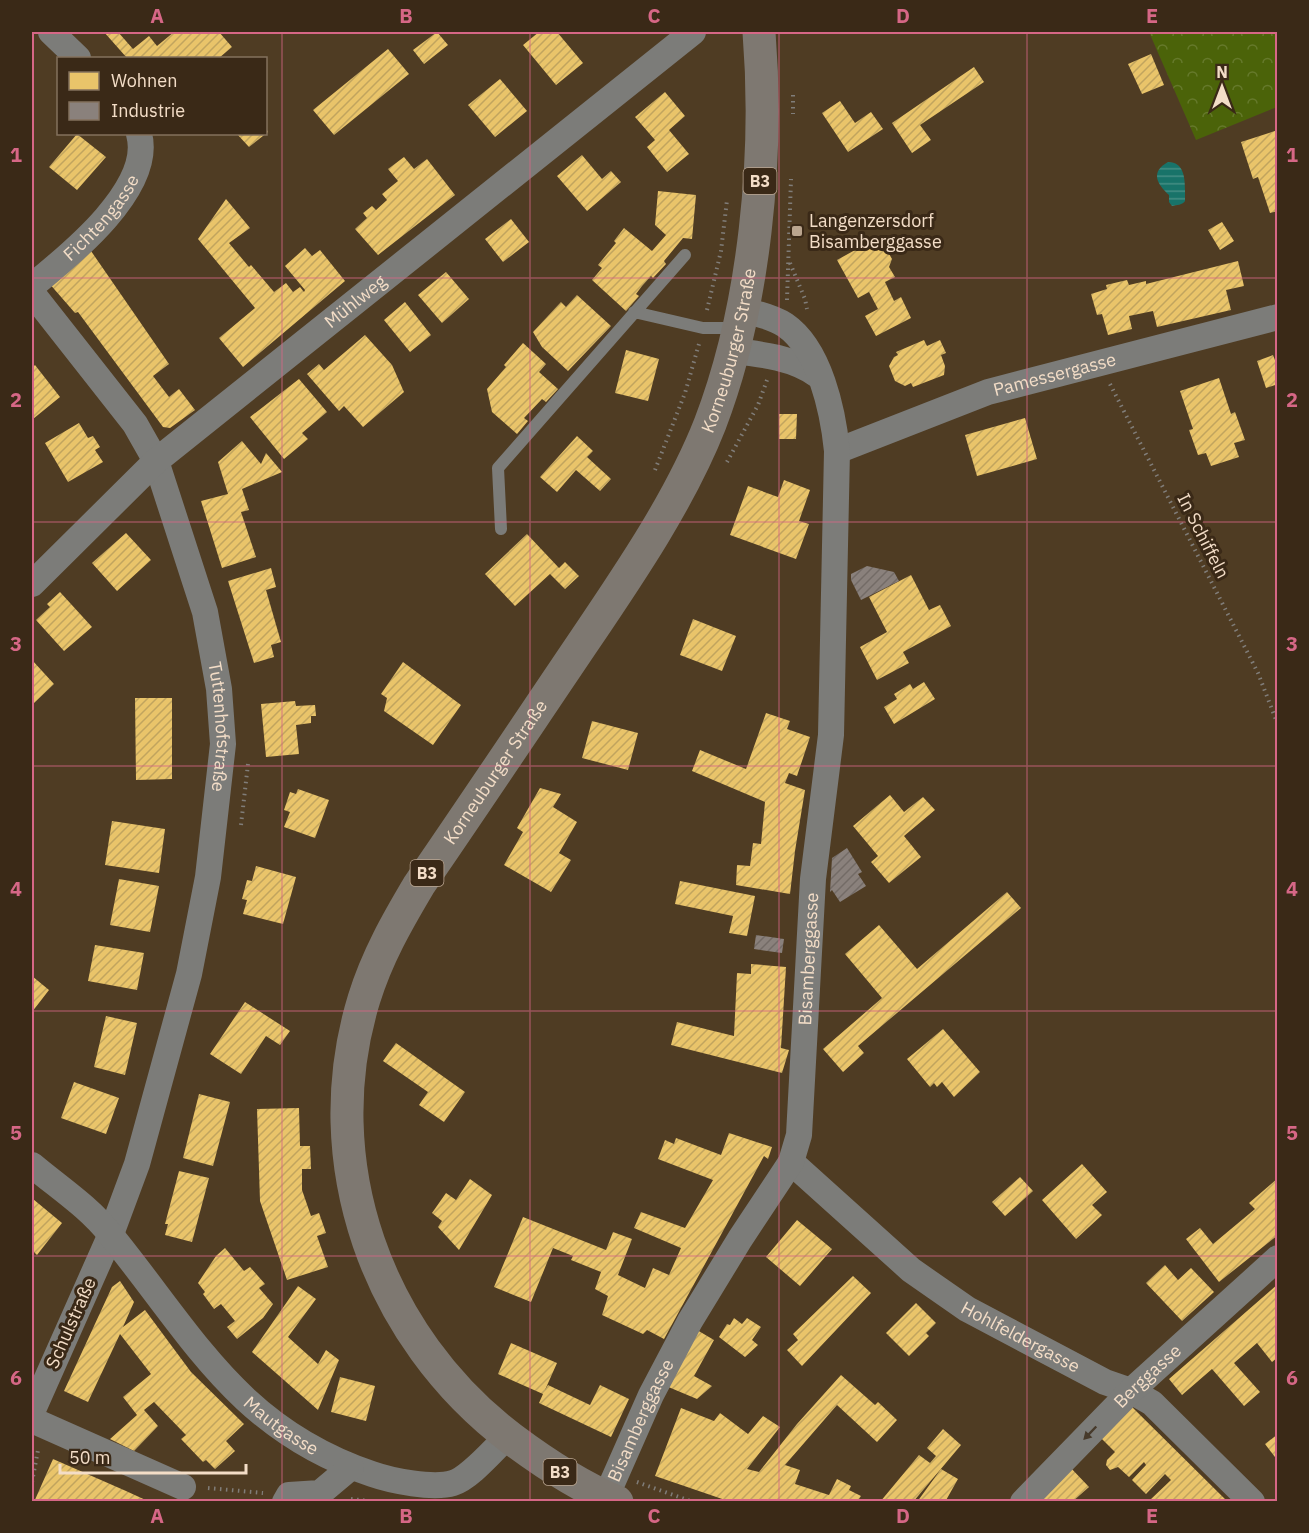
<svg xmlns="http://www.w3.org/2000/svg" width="1309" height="1533" font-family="'IBM Plex Sans',sans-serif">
  <defs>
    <pattern id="forest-crowns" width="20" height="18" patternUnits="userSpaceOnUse" patternTransform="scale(1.5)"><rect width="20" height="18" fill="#4b6309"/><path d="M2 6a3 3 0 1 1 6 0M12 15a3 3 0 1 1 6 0" fill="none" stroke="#65792b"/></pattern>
    <pattern id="water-rules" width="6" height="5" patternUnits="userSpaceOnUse" patternTransform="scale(1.5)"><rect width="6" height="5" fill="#187369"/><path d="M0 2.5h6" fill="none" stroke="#458d84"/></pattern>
    <pattern id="homes-hatch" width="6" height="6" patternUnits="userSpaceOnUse" patternTransform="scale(1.5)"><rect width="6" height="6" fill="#e9c46a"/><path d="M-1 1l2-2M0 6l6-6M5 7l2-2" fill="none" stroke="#c1a45e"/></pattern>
    <pattern id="industry-hatch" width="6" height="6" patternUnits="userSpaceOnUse" patternTransform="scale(1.5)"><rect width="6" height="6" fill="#8a817c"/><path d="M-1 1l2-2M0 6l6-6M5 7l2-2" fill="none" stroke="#736b66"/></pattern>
  </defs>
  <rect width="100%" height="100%" fill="#4f3c23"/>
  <path fill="url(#forest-crowns)" d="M1149,32H1277V107L1196,140Z"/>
  <path fill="url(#water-rules)" d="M1168,162C1184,162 1185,178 1185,191C1185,192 1185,200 1185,201C1183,205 1176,205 1172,206L1169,202V195C1157,184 1150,172 1168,162Z"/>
  <path fill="url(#homes-hatch)" d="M104,32H118L133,49L149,36L157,46L174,32H219L232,47L219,58H127Z
    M437,32L448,45L424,64L413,50Z
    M539,32H557L583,63L556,85L523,45Z
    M388,49L409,74L334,135L313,110Z
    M1151,54L1164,85L1142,94L1128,64Z
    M974,67L984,82L920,125L931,140L912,153L892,123Z
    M500,79L527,111L495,137L468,105Z
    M665,92L685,116L669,130L689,154L667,172L647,147L655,140L635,117Z
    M840,101L855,123L871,112L883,129L848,152L822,113Z
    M266,128L268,132L249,147L237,134H266Z
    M1278,130V211L1270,213L1258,177L1253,179L1241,142Z
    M77,134L106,157L77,190L49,167Z
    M582,155L602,179L611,171L621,182L587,211L557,176Z
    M404,157L414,169L427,159L455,195L378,255L355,229L367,218L363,213L372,206L376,210L387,200L382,194L398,181L388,169Z
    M658,191L696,195L692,239L683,238L664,261L666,264L653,278L651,276L642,286L636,294L639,296L626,311L592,280L602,268L598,265L616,243L614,241L624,228L652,251L666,235L655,225Z
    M226,199L250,228L229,243L249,267L251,265L274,292L286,283L293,292L300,287L304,292L305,290L285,266L305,248L312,256L320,250L345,281L243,367L219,338L255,308L198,239Z
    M511,219L529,242L503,262L485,239Z
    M1222,222L1234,241L1220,250L1208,230Z
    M875,239L882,251L888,252L892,259L889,267L895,277L885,282L894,301L901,297L911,318L876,336L865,316L878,309L869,292L858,298L837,260Z
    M91,251L169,364L153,376L169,397L179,389L195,410L170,428L163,427L78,312L75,313L48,282Z
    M1238,261L1244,286L1226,290L1231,310L1157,327L1153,311L1129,316L1132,329L1108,335L1102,314L1097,315L1091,294L1107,289L1106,285L1127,280L1129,285L1146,281V284Z
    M446,272L469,299L442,323L418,295Z
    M577,295L611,326L568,371L542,347L533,332L561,302L566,307Z
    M405,302L431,335L410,352L384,320Z
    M365,335L392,365L404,392L363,427L344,406L339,411L307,374L319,364L324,370Z
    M924,340L927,346L940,340L946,353L941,355L945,366L944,375L913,387L911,383L905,386L895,381L889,366L894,357L898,355L896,352Z
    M523,343L546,364L539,372L558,389L546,402L542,399L524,418L528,421L517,434L492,412L487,389L506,367L504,365Z
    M626,350L659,359L648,401L615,393Z
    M1273,355L1278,368V384L1266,388L1257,361Z
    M35,365L60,397L33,419L32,417V368Z
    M1219,378L1231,414L1235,412L1245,440L1234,443L1239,457L1211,466L1206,453L1198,455L1189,430L1193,429L1180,391Z
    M299,379L327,412L302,433L308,439L284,459L250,417Z
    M779,414H797L796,439H779Z
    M1025,418L1037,459L977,476L965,435Z
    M79,423L88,438L93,436L100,447L95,450L103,462L68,482L45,443Z
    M577,436L593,451L587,457L611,479L600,491L576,470L557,492L540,477Z
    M242,441L261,464L266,453L282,472L242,489L249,510L241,512L256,557L222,568L201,501L228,494L218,462Z
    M784,480L810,490L799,521L809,524L796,559L730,535L748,486L778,497Z
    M126,533L151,560L117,591L92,563Z
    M527,534L559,568L565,562L579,576L565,589L550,574L515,606L485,574Z
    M271,568L276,587L266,590L281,642L271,645L274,657L254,663L228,581Z
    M911,575L929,610L940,605L951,626L903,652L909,663L877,680L860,647L887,632L869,597Z
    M60,592L92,627L64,651L36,620L50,607L47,604Z
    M693,619L736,636L722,671L680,655Z
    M32,660L54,684L32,705Z
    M403,662L461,705L433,745L384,711L387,698L381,694Z
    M924,682L935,699L894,724L884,707L897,699L894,694L910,684L913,689Z
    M135,698H172V779L136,780Z
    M295,701L296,706L315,705L316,716H311V723L296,725L299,754L266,757L261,704Z
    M766,713L790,721L787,729L810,737L797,776L789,773L785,783L805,790L795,851L790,894L736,885L737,865L750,866L753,843L761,844L765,802L692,771L700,750L746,769Z
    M592,721L638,733L628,770L582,758Z
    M540,788L561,794L553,807L577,822L559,853L571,860L551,892L504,865L523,832L517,828Z
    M298,789L329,800L315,838L284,827L290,812L284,810L290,792L296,794Z
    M890,795L904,812L923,797L935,810L904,836L921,857L889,883L871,862L878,856L853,826Z
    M112,821L165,829L159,873L105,865Z
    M256,866L296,877L283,924L243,914L247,900L242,899L247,880L252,881Z
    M119,879L159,886L150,932L110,925Z
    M680,881L755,896L747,936L729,933L733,916L675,904Z
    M1007,892L1021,908L858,1046L864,1053L843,1072L823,1049L882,998L845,954L879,925L917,969Z
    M95,945L144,953L137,990L88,981Z
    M751,964L786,967L781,1048L789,1050L782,1073L671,1045L677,1022L734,1036L737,973L751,974Z
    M32,976L49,990L32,1012Z
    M245,1002L290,1031L280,1045L266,1036L241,1074L210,1054Z
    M106,1016L137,1023L125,1075L94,1067Z
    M943,1029L980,1072L954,1097L942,1082L937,1087L934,1083L930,1087L907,1059Z
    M396,1043L465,1092L444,1122L419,1105L428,1092L383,1061Z
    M74,1082L119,1098L106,1134L61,1118Z
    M199,1094L230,1102L213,1166L183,1158Z
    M299,1108L300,1146H310L311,1169H302V1190L311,1216L319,1213L326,1233L317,1236L328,1267L287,1280L260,1201L257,1109Z
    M729,1133L772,1147L768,1159L764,1156L664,1339L647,1330L643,1334L602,1315L608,1296L595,1289L601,1272L571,1260L573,1256L553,1248L531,1302L494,1287L523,1217L606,1250L613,1232L632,1239L618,1275L645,1288L653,1268L669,1275L681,1248L634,1228L641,1212L685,1228L713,1180L658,1159L665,1140L674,1144L676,1138L721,1155Z
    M1082,1164L1107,1192L1092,1205L1102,1215L1076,1239L1042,1200Z
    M179,1171L209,1178L192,1242L165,1235L168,1224H165Z
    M1020,1177L1033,1191L1005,1216L992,1202Z
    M1278,1178V1235L1219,1282L1186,1239L1200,1228L1213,1244L1255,1209L1249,1203Z
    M470,1179L492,1195L459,1250L438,1227L442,1221L432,1213L446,1193L456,1200Z
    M33,1199L62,1223L37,1255L32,1250Z
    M797,1220L832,1249L800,1286L766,1257Z
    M225,1248L244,1271L250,1267L265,1284L259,1288L273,1304L263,1318L237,1339L227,1327L235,1321L221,1304L214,1309L203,1294L205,1292L198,1283L216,1256Z
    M1165,1265L1178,1280L1191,1268L1214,1292L1182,1321L1146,1283Z
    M853,1276L871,1293L802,1366L787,1350L798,1340L793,1334Z
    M120,1281L134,1302L123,1327L145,1310L191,1372L244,1424L226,1441L235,1451L215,1469L206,1460L203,1462L181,1439L186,1435L154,1402L144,1410L158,1426L134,1451L110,1439L137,1415L123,1397L151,1374L120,1334L88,1402L64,1391L112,1287Z
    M1278,1284V1357L1272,1362L1257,1343L1234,1363L1260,1392L1244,1406L1212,1369L1182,1395L1169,1379Z
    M298,1286L316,1299L288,1337L318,1364L326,1350L339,1360L318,1410L252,1352Z
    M916,1303L936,1323L926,1333L929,1336L909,1356L886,1333Z
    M734,1318L742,1324L747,1318L761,1327L752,1340L758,1345L745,1357L719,1337L727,1324L730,1325Z
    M697,1330L714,1340L694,1376L712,1386L697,1399L666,1386Z
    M511,1343L557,1363L545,1390L548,1385L590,1405L600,1385L629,1399L611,1437L539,1403L543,1394L498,1374Z
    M841,1375L875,1405L878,1402L897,1420L877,1442L837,1405L785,1465L800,1470L795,1484L829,1495L837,1479L851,1486L849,1490L861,1496L857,1502H731L655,1476L681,1408L714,1421L720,1413L748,1434L763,1416L780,1427L747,1469L759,1472L797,1424Z
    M340,1377L375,1386L366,1421L331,1412Z
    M1131,1406L1228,1502H1152L1150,1500L1171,1480L1165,1474L1146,1494L1132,1480L1146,1465L1144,1462L1129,1477L1118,1467L1110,1470L1106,1465L1107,1460L1115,1452L1100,1437Z
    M943,1429L961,1445L913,1502H880L919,1455L930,1463L936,1456L927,1448Z
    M1278,1434V1461L1265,1444Z
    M53,1459L126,1491L150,1502H34Z
    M1069,1466L1089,1487L1072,1502H1034Z
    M941,1469L958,1479L945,1502H917Z"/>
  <path fill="url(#industry-hatch)" d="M867,566L894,572L899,581L861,600L851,580V574Z
    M847,848L862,872L858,874L866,886L840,902L832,890L830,892L832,858Z
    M756,935L784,939L782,953L754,949Z"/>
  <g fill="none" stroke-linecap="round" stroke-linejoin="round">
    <path stroke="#807d79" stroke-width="4" stroke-dasharray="1.5 4.5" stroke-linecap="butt" d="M793,95V114
      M790,263L805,299L807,309
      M787,300L791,179
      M707,310L721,251L727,200
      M1110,384L1258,673L1278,725
      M727,462L758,405L767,380
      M655,470L685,393L699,344
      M241,825L248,764
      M32,1482L38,1450
      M637,1482L693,1502
      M208,1488L263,1493
      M351,1499L370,1501"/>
    <path stroke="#7c7c79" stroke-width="12" d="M634,312L703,328H737
      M501,529L498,468L685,255"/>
    <g stroke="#7c7c79" stroke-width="26">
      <path d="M51,32L78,58"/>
      <path id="s1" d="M32,286C69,256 154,188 139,134"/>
      <path id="s2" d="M32,293L135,424L156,461L205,612L219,689L223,744L208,877L189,974L137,1164L111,1234L32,1412"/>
      <path d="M732,351C762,354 795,358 819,376"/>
      <path id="s3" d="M837,451L988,392L1278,317"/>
      <path id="s4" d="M32,584L156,461L693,32"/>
      <path id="s5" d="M791,1162L911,1270L967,1309L1105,1382L1131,1391L1152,1403L1252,1502"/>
      <path id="s6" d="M32,1165C58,1187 89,1207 110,1234C193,1336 238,1429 372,1474C392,1481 433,1489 453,1483C470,1478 494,1449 508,1436"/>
      <path d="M32,1420L183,1487"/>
      <path id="s7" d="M606,1497L651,1395L690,1321L740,1239L791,1162L799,1135L813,879L831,735L837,451C833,411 820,349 785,325C773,317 756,313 742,310"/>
      <path d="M285,1502L289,1495L320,1493L351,1467"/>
      <path id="s8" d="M1023,1502L1131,1391L1278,1258"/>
    </g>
    <path stroke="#7e7871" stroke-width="33" id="s9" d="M617,1502C579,1486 544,1463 512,1439C377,1337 314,1162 364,999C377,957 397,922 419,885C472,808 524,730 576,653C624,582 679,503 710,424C755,307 769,156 759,32"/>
  </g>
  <defs><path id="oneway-solid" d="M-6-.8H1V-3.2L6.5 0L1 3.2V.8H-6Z" transform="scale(1.5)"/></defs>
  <use fill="#473a2b" href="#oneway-solid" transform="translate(1090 1433) rotate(134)"/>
  <path fill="none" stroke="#d66786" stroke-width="1.5" stroke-opacity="0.55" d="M282,32V1502M530,32V1502M779,32V1502M1027,32V1502M32,278H1278M32,522H1278M32,766H1278M32,1011H1278M32,1256H1278"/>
  <rect fill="#baa58e" stroke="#3a2917" stroke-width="2" x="791" y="225" width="12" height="12" rx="3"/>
  <g text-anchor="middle" stroke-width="6" stroke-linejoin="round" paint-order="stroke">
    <g fill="#3a2917" stroke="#bca792" stroke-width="1.5">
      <rect x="743.5" y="168" width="33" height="26" rx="4.5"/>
      <rect x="410.5" y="860" width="33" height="26" rx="4.5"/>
      <rect x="543.5" y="1459" width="33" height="26" rx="4.5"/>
    </g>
    <g font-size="16" font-weight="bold" fill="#f3ddc7">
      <text x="760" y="187">B3</text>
      <text x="427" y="879">B3</text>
      <text x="560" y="1478">B3</text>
    </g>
    <g font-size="18" fill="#f3ddc7" stroke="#3a2917">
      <text dy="6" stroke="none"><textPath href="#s1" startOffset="98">Fichtengasse</textPath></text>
      <text dy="6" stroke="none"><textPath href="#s4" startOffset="430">Mühlweg</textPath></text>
      <text dy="6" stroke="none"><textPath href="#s9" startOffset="1366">Korneuburger Straße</textPath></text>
      <text dy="6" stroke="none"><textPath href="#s3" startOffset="231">Pamessergasse</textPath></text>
      <text transform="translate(1203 536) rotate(63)" y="6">In Schiffeln</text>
      <text dy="6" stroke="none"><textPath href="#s2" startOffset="484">Tuttenhofstraße</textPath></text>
      <text dy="6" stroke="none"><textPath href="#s9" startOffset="880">Korneuburger Straße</textPath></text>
      <text dy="6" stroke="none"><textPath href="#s7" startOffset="588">Bisamberggasse</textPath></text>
      <text transform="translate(71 1323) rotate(-66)" y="6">Schulstraße</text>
      <text dy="6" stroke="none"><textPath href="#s5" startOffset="290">Hohlfeldergasse</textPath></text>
      <text dy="6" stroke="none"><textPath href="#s8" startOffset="177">Berggasse</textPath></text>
      <text dy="6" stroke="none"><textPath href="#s7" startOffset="84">Bisamberggasse</textPath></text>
      <text dy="6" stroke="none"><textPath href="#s6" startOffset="363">Mautgasse</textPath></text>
    </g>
    <g font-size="18" fill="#f3ddc7" stroke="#3a2917" text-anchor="start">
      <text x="809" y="227">Langenzersdorf<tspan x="809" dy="21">Bisamberggasse</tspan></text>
    </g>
  </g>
  <rect width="1309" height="1533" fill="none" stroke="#3a2917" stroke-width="66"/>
  <rect x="57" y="57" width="210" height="78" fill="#3a2917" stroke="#84715d" stroke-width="1.5"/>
  <rect x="69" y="72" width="30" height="18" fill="#e9c46a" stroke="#84715d" stroke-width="1.5"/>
  <text x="111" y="87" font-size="18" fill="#f3ddc7">Wohnen</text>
  <rect x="69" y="102" width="30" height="18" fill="#8a817c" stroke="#84715d" stroke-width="1.5"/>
  <text x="111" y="117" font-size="18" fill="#f3ddc7">Industrie</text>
  <g transform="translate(1222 87)" stroke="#3a2917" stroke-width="4.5" paint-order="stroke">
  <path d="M0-4.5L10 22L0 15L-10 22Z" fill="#f3ddc7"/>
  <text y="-9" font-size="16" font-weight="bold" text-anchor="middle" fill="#f3ddc7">N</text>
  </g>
  <path d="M60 1464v9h186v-9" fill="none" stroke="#f3ddc7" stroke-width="3"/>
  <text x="69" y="1464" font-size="18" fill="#f3ddc7" stroke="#3a2917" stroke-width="4.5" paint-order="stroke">50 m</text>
  <rect x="33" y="33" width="1243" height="1467" fill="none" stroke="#d66786" stroke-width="2"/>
  <g font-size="20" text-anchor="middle" font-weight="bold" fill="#d66786">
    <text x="157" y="23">A</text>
    <text x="406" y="23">B</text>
    <text x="654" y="23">C</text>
    <text x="903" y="23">D</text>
    <text x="1152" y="23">E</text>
    <text x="16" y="162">1</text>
    <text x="1292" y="162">1</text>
    <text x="16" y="407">2</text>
    <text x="1292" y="407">2</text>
    <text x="16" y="651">3</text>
    <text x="1292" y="651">3</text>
    <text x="16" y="896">4</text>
    <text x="1292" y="896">4</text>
    <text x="16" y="1140">5</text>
    <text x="1292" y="1140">5</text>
    <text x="16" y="1385">6</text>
    <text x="1292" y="1385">6</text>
    <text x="157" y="1523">A</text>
    <text x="406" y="1523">B</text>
    <text x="654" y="1523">C</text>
    <text x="903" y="1523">D</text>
    <text x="1152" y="1523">E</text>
  </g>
</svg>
